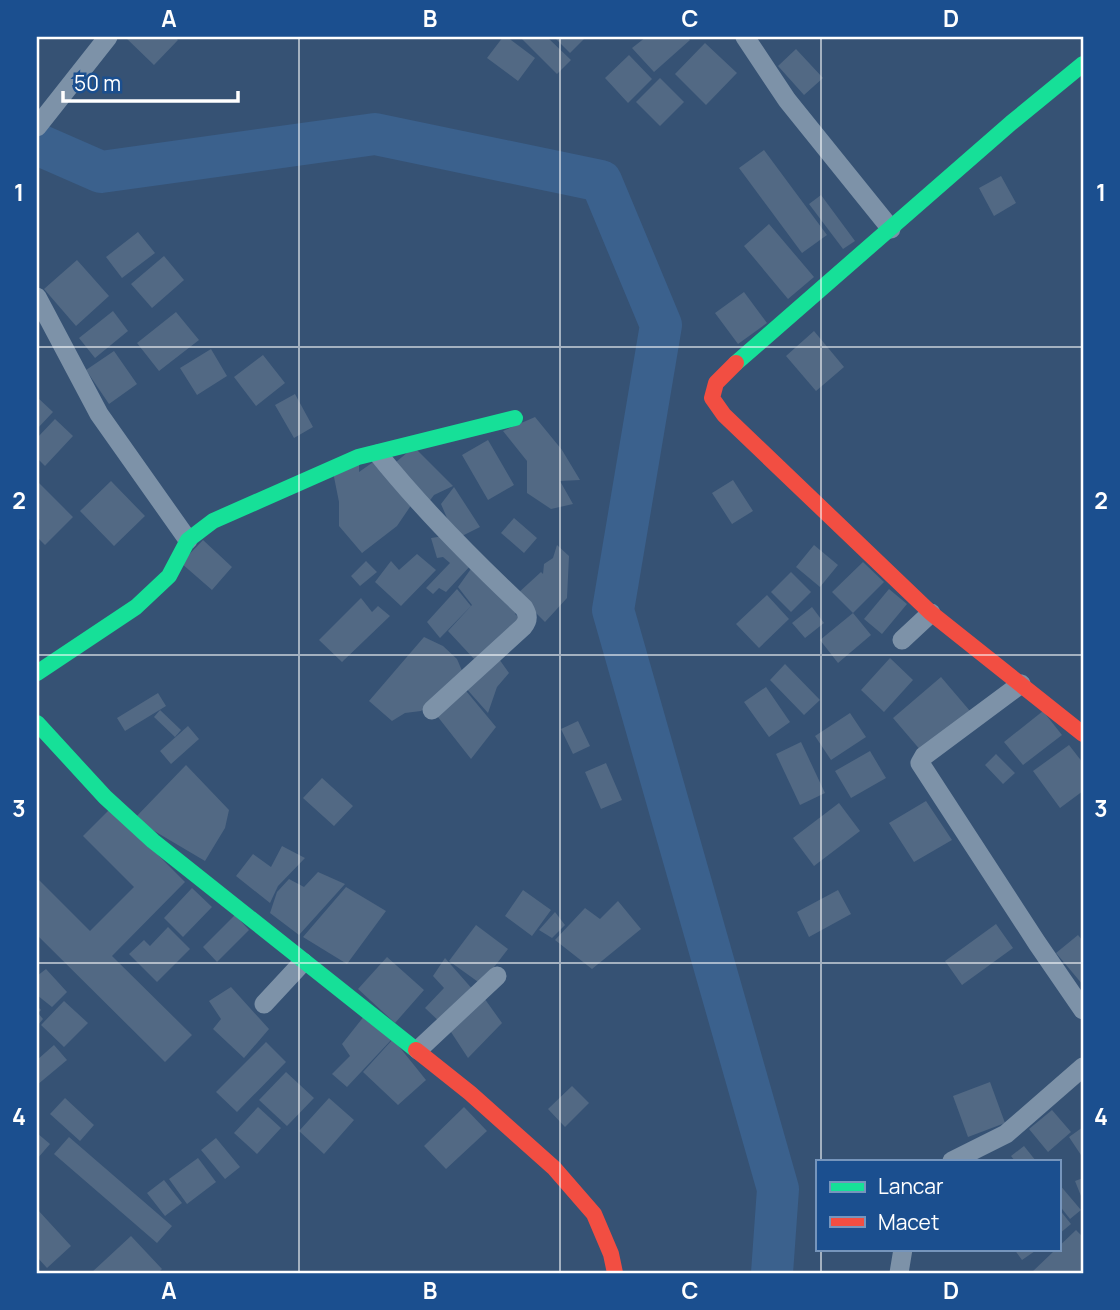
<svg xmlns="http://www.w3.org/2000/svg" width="1120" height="1310" font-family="Manrope,sans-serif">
  <rect width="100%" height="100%" fill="#365274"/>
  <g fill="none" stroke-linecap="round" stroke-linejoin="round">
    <path stroke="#3b618d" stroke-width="42" d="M37,144L101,172L375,134L601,181L661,325L613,610L778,1189L772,1273"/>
  </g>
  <path fill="#526984" d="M125,37H175L178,40L154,65Z
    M503,37H507L535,58L518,81L487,58Z
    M520,37H547L571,60L557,74Z
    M554,37H586L570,53Z
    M646,37H687L690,40L654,72L632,48Z
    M705,43L737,73L706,105L675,74Z
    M796,49L823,78L804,95L778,66Z
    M629,55L652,79L628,103L605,78Z
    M660,78L684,102L660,126L636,102Z
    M764,150L827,235L802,253L739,168Z
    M1001,176L1016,203L994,216L979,188Z
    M821,195L855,241L843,249L809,204Z
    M769,224L814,277L788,299L744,246Z
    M138,232L155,253L122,278L106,257Z
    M164,256L184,280L152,308L131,284Z
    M77,260L109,296L76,326L44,289Z
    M744,292L767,323L738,344L715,313Z
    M113,311L128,331L95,358L79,338Z
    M176,312L199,340L159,371L137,343Z
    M814,331L844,367L816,391L786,356Z
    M211,349L227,376L197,395L180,368Z
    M114,351L137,384L109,404L86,370Z
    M263,355L285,383L256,406L234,377Z
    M295,394L313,427L294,438L275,405Z
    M37,397L53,412L37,429Z
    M535,417L562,450L580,480L560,481L573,504L551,509L527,493V461L503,431Z
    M55,419L73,436L45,466L37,458V438Z
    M488,440L514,485L488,500L462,455Z
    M414,447L453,486L434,495L425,507L390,467Z
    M376,460L414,501L397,526L362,553L339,526V502L333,472L359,462V472Z
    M733,480L753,511L732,524L712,493Z
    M37,481L73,517L45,545L37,537Z
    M111,481L145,516L114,546L80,511Z
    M454,487L480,527L456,539L441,504Z
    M514,518L537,538L524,553L501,533Z
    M444,536L472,564L446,592L439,588L433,594L426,588L450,563L443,557L437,558L431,538Z
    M203,540L232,567L212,590L181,563Z
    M557,545L569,556L567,598L545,622L517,594L541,572L543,574L544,564L553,558Z
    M814,545L838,565L820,587L796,567Z
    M417,554L436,570L401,606L375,582L391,561L399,570Z
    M366,561L377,572L360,586L351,576Z
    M863,562L884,582L853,613L832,592Z
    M473,566L519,609L515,614L521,619L475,660L448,631L472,605L458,587Z
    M791,572L811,592L791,612L771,592Z
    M457,589L471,606L440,638L427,622Z
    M889,589L907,604L882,634L864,619Z
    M767,595L789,619L759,648L736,624Z
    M361,598L372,612L378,606L390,616L342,662L319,640Z
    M812,607L824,623L805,638L792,623Z
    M853,613L871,635L838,663L820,640Z
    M424,637L443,646L457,659L463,673L421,711L405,713L392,721L369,701Z
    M890,658L913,680L884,712L861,690Z
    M499,659L509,673L497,687L488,713L464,686Z
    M785,664L820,700L804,715L770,680Z
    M941,677L970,711L922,752L893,718Z
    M462,686L496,727L471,759L434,712Z
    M766,687L790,722L769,737L744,702Z
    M158,693L166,706L125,731L117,718Z
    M160,710L181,730L175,737L154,717Z
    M1043,711L1062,735L1023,765L1004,742Z
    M850,713L866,737L831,760L815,736Z
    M578,721L590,746L573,754L561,729Z
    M188,726L199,739L171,764L160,751Z
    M801,742L825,793L800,805L776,754Z
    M1069,745L1083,763V791L1060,808L1033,771Z
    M870,751L886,778L851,798L835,771Z
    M996,754L1015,773L1003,784L985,765Z
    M606,763L622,800L601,809L585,772Z
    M186,765L229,810L225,828L205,861L134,819Z
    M322,778L353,806L334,826L303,798Z
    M926,801L952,840L914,862L889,823Z
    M839,803L860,831L814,866L793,838Z
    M111,808L185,882L112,956L192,1035L165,1062L37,935V878L90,931L134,887L83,836Z
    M282,846L305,858L278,886L270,903L236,876L253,854L271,867Z
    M318,872L345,884L299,935L270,913L277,892L289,879L304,887Z
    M346,887L386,911L347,964L303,937Z
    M192,888L212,907L183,937L164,918Z
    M523,890L551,910L532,936L505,916Z
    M838,890L851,914L809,937L797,912Z
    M618,901L641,929L592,969L555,940L585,908L600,919Z
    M555,912L565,925L552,938L539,930Z
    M235,915L249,930L217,962L203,947Z
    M996,924L1013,948L962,985L945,961Z
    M476,925L508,949L481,984L449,961Z
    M168,927L190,949L157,982L129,954L144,940L150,946Z
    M1078,935L1083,941V985L1056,953Z
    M387,957L424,990L395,1023L358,989Z
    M445,958L474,991L443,1025L425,1008L444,988L433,976Z
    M46,969L67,992L52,1007L37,995V976Z
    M231,987L269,1029L244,1058L213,1029L221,1019L209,1001Z
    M482,995L502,1023L468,1058L449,1029Z
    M64,1001L88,1023L64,1047L41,1025Z
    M37,1006L41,1010L38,1013L43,1019L37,1026Z
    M365,1015L393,1038L347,1087L332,1074L350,1056L342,1044Z
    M393,1039L426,1080L398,1105L363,1072Z
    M266,1042L286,1062L237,1112L216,1092Z
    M54,1045L67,1060L37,1085V1060Z
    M286,1072L314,1098L287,1126L259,1100Z
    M990,1082L1005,1123L968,1137L953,1096Z
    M572,1086L589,1103L565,1127L548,1109Z
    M65,1098L94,1125L80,1141L50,1114Z
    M329,1098L354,1120L324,1154L299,1131Z
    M258,1107L281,1128L257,1154L234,1133Z
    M464,1107L487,1131L446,1169L424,1146Z
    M1052,1110L1071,1132L1048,1152L1029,1129Z
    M1083,1127V1158L1069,1137Z
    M37,1133L50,1144L37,1159Z
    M69,1137L172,1226L157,1243L54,1154Z
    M216,1138L240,1167L225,1179L201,1150Z
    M1024,1146L1036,1161H1015L1011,1156Z
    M198,1158L216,1182L187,1204L169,1179Z
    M1083,1178V1195L1081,1196L1075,1181Z
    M164,1180L182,1203L165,1216L147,1193Z
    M1059,1184L1081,1210L1070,1219L1059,1205Z
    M37,1209L71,1246L47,1268L37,1257Z
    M1059,1209L1071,1224L1059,1234Z
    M1076,1230L1083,1237V1273H1031Z
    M131,1236L162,1269L158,1273H91Z
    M1014,1249H1038L1022,1260Z"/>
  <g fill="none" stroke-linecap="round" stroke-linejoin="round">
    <path stroke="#7d92a8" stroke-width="19" d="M745,37L787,100L891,229
      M37,127L108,37
      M37,297L99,414L188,540
      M378,454C423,510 472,559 524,608C528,615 529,620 523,627L432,710
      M902,640L931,613
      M1021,684L924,756L920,763L1037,943L1083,1010
      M264,1004L303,962
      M418,1050L497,976
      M952,1161L1006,1134L1083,1067
      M899,1273L903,1249"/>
    <path stroke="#16e098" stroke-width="16" d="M736,363L1011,123L1083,64
      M37,673L136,607L169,576L188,540L213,521L358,457L515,418
      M37,723L105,797L153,841L416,1050"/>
    <path stroke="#f24e42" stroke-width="16" d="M736,363L716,383L712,398L724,415L931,613L1083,734
      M416,1050L470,1093L554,1168L594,1214L611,1254L615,1273"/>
  </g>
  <path fill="none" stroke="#fff" stroke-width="2" stroke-opacity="0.55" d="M299,37V1273M560,37V1273M821,37V1161M37,347H1083M37,655H1083M37,963H1083M821,1249V1273"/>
  <rect width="1120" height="1310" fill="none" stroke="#1b4f8f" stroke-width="77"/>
  <rect x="816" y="1160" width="245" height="91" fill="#1b4f8f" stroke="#7695bc" stroke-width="2"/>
  <rect x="830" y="1182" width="35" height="10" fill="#16e098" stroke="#7695bc" stroke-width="2"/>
  <text x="878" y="1194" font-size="21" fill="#ffffff">Lancar</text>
  <rect x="830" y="1217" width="35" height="10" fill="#f24e42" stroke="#7695bc" stroke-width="2"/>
  <text x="878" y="1230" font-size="21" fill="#ffffff">Macet</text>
  <path d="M63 91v10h175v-10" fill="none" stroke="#ffffff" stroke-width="3.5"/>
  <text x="74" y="91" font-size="21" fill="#ffffff" stroke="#1b4f8f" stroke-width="5" paint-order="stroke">50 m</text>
  <rect x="38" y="38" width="1044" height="1234" fill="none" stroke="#fff" stroke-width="2.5"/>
  <g font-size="23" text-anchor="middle" font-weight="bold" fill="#fff">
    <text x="169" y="27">A</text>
    <text x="430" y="27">B</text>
    <text x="690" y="27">C</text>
    <text x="951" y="27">D</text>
    <text x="19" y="201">1</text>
    <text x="1101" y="201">1</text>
    <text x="19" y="509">2</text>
    <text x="1101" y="509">2</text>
    <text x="19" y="817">3</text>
    <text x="1101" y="817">3</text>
    <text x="19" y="1125">4</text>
    <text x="1101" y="1125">4</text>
    <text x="169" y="1299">A</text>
    <text x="430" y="1299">B</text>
    <text x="690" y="1299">C</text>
    <text x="951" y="1299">D</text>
  </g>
</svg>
